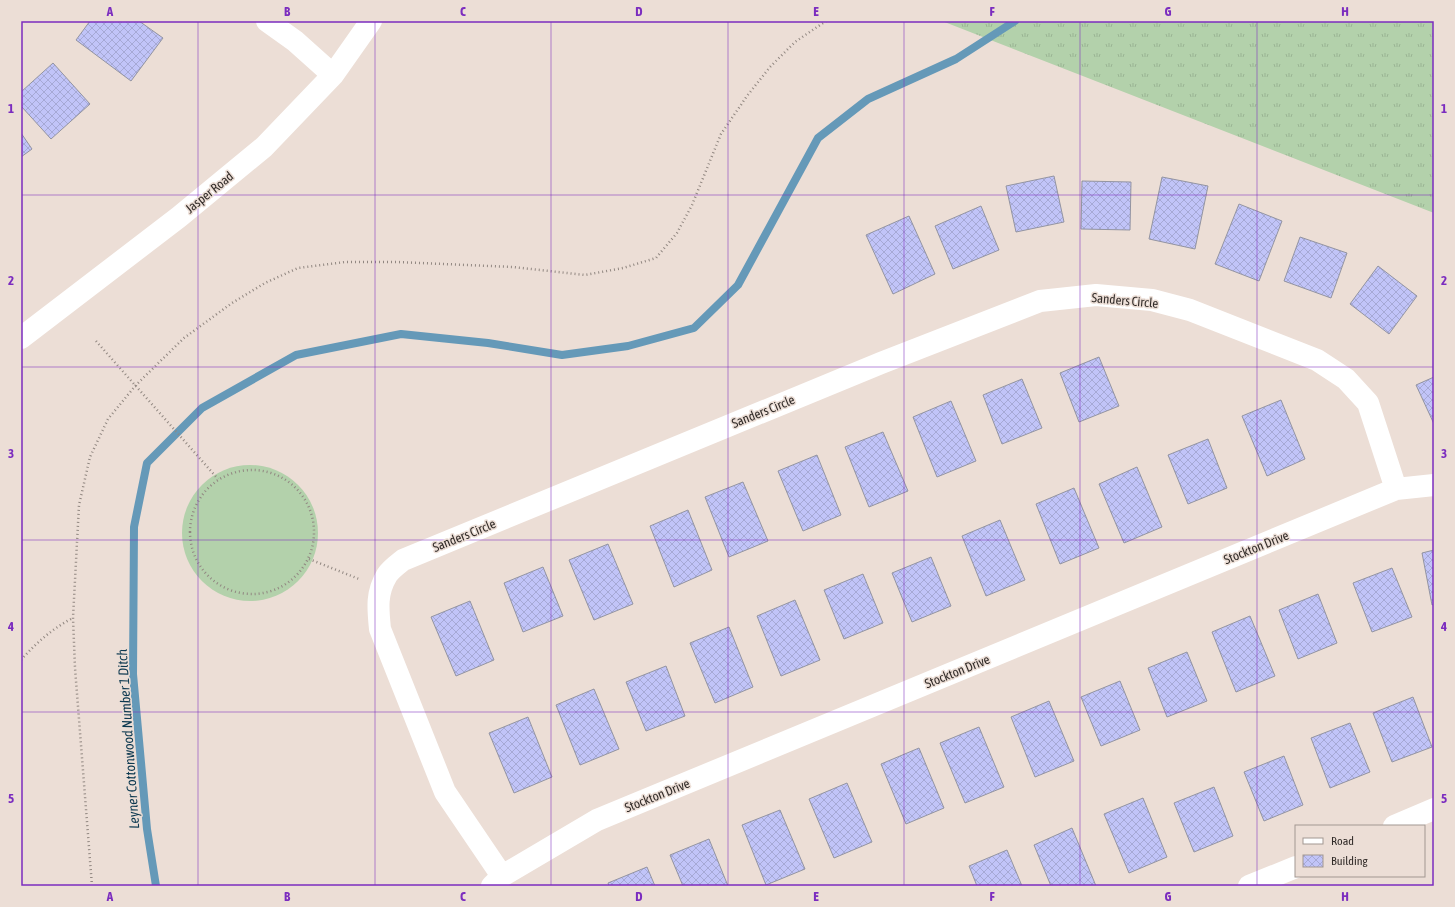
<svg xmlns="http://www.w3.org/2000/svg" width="1455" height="907" font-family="'Asap Condensed',sans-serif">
  <defs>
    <pattern id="grass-tufts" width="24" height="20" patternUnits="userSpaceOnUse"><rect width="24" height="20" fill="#b3d1ab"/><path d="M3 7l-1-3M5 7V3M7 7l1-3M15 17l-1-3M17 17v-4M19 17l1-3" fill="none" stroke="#9ab493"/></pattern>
    <pattern id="building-cross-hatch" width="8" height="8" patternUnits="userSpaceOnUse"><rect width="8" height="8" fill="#c1c4f8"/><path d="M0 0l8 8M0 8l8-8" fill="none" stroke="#a6a9d5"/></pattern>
  </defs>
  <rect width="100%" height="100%" fill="#ecded6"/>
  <path fill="url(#grass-tufts)" d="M942,21H1434V213Z"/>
  <path fill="#b3d1ab" d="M182 533a68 68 0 1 1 136 0a68 68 0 1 1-136 0Z"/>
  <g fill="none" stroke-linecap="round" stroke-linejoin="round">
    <path stroke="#6599b8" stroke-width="8" d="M156,886L147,829L133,674L134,527L147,463L202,408L296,355L401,334L488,343L562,355L628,346L694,328L738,285L818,138L868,99L956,59L1015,21"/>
  </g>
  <path fill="url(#building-cross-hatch)" stroke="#9394a1" d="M90,21H139L163,38L131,81L76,40Z
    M53,63L90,104L51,139L21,106V92Z
    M21,133L32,149L21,157Z
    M1054,176L1064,222L1016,232L1006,186Z
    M1162,177L1208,186L1195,249L1149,239Z
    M1082,181L1131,182L1130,230L1081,229Z
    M1239,204L1282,221L1259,281L1215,264Z
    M981,206L999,250L953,269L935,226Z
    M909,216L935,274L893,294L866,235Z
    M1300,237L1347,253L1331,298L1284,281Z
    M1378,266L1417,296L1389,334L1350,304Z
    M1099,357L1119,406L1079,422L1060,373Z
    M1434,377V424L1416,385Z
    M1022,379L1042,428L1002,444L983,395Z
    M1281,400L1305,459L1267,476L1242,416Z
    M951,401L976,461L937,477L913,417Z
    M883,432L908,491L869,507L845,447Z
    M1208,439L1227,488L1188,504L1168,455Z
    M817,455L841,515L803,531L778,471Z
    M1137,467L1162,527L1124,543L1099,484Z
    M743,482L768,541L729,557L705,497Z
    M1074,488L1099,548L1060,564L1036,504Z
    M688,510L712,570L674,587L650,526Z
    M1000,520L1025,580L986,596L962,536Z
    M608,544L633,604L594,620L569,560Z
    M1434,550V604L1432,605L1422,553Z
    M931,557L951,606L912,622L892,573Z
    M543,567L563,616L523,632L504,583Z
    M1392,568L1412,617L1372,632L1353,583Z
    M863,574L883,623L844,639L824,590Z
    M1318,594L1337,643L1298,659L1279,610Z
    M795,600L820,660L781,676L757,616Z
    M470,601L494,660L456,676L431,617Z
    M1250,616L1275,676L1236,692L1212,632Z
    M729,627L753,687L715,703L690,643Z
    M1187,652L1207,701L1167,717L1148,668Z
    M666,666L685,716L646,731L626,682Z
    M1120,681L1140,730L1101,746L1081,697Z
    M594,689L619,749L580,765L556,705Z
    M1413,697L1432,747L1392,762L1373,713Z
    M1049,701L1074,761L1035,777L1011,717Z
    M528,717L552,777L514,793L489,733Z
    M1350,723L1370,772L1330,788L1311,738Z
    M979,727L1004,787L965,803L940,743Z
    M919,748L944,808L906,824L881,764Z
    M1284,756L1303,805L1264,821L1244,772Z
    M847,783L872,842L834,858L809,799Z
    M1214,787L1233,836L1194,852L1174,803Z
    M1143,798L1167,857L1129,873L1104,814Z
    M780,810L805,869L766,885L742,825Z
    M1072,828L1096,886H1051L1034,845Z
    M709,839L728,886H683L670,855Z
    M1007,850L1022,886H977L969,866Z
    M647,867L655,886H609L608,883Z"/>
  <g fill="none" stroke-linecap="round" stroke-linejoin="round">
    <path stroke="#918781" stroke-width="2.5" stroke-dasharray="1 3" stroke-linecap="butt" d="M96,341L218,479
      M190 532a62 62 0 1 1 124 0a62 62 0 1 1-124 0Z
      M309,559L359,579
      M21,660C36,643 53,628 73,618
      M92,886L75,668L73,618L79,505L90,457L108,419L136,385L184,338L232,303L265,283L298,268L345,262H397L513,267L585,275L623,268L656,258L677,233L692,205L721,134L747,96L770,67L795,42L826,21"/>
    <path stroke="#fff" stroke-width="22" d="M267,21L295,41L333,75
      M21,338L179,217L264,147L333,75L371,21
      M1394,826L1434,809
      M502,876L445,792L380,629C378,609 376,593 387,575C391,569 398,564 403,560L881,363L1040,301L1096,295L1152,300L1190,310L1317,360L1346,379L1368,403L1396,489
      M492,886L502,876L597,820L1396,489L1434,485
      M1249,886L1296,867"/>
  </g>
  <path fill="none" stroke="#7b2cbf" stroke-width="1" stroke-opacity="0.55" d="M198,21V886M375,21V886M551,21V886M728,21V886M904,21V886M1080,21V886M1257,21V886M21,195H1434M21,367H1434M21,540H1434M21,712H1434"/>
  <g text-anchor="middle" stroke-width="3" stroke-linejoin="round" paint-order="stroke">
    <g font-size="13" fill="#322c29" stroke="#ecded6">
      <text transform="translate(209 192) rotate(-39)" y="5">Jasper Road</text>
      <text transform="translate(1125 300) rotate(5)" y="5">Sanders Circle</text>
      <text transform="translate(763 411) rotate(-22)" y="5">Sanders Circle</text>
      <text transform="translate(464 535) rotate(-22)" y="5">Sanders Circle</text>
      <text transform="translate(1256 547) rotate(-22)" y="5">Stockton Drive</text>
      <text transform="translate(957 671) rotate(-22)" y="5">Stockton Drive</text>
      <text transform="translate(657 795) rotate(-22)" y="5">Stockton Drive</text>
    </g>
    <g font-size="14" font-style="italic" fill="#0c384f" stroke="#ecded6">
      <text transform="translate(128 739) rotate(-94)" y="5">Leyner Cottonwood Number 1 Ditch</text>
    </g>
  </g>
  <rect width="1455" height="907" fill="none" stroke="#ecded6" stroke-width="44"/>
  <rect x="1295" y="825" width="130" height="52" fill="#ecded6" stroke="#a29791"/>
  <rect x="1303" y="838" width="20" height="6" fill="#ffffff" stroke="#a29791"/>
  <text x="1331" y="845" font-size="12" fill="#322c29">Road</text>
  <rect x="1303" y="855" width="20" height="12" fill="url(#building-cross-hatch)" stroke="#a29791"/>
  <text x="1331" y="865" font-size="12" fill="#322c29">Building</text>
  <rect x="22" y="22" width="1411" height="863" fill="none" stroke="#7b2cbf" stroke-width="1.5"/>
  <g font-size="13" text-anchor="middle" font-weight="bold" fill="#7b2cbf">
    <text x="110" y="16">A</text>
    <text x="287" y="16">B</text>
    <text x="463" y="16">C</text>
    <text x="639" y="16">D</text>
    <text x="816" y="16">E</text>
    <text x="992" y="16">F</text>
    <text x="1168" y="16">G</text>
    <text x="1345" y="16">H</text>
    <text x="11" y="113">1</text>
    <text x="1444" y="113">1</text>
    <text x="11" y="285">2</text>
    <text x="1444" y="285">2</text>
    <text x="11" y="458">3</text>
    <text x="1444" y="458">3</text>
    <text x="11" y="631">4</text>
    <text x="1444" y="631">4</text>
    <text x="11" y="803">5</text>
    <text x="1444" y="803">5</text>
    <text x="110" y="901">A</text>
    <text x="287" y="901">B</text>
    <text x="463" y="901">C</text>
    <text x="639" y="901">D</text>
    <text x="816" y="901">E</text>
    <text x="992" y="901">F</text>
    <text x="1168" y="901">G</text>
    <text x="1345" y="901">H</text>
  </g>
</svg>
